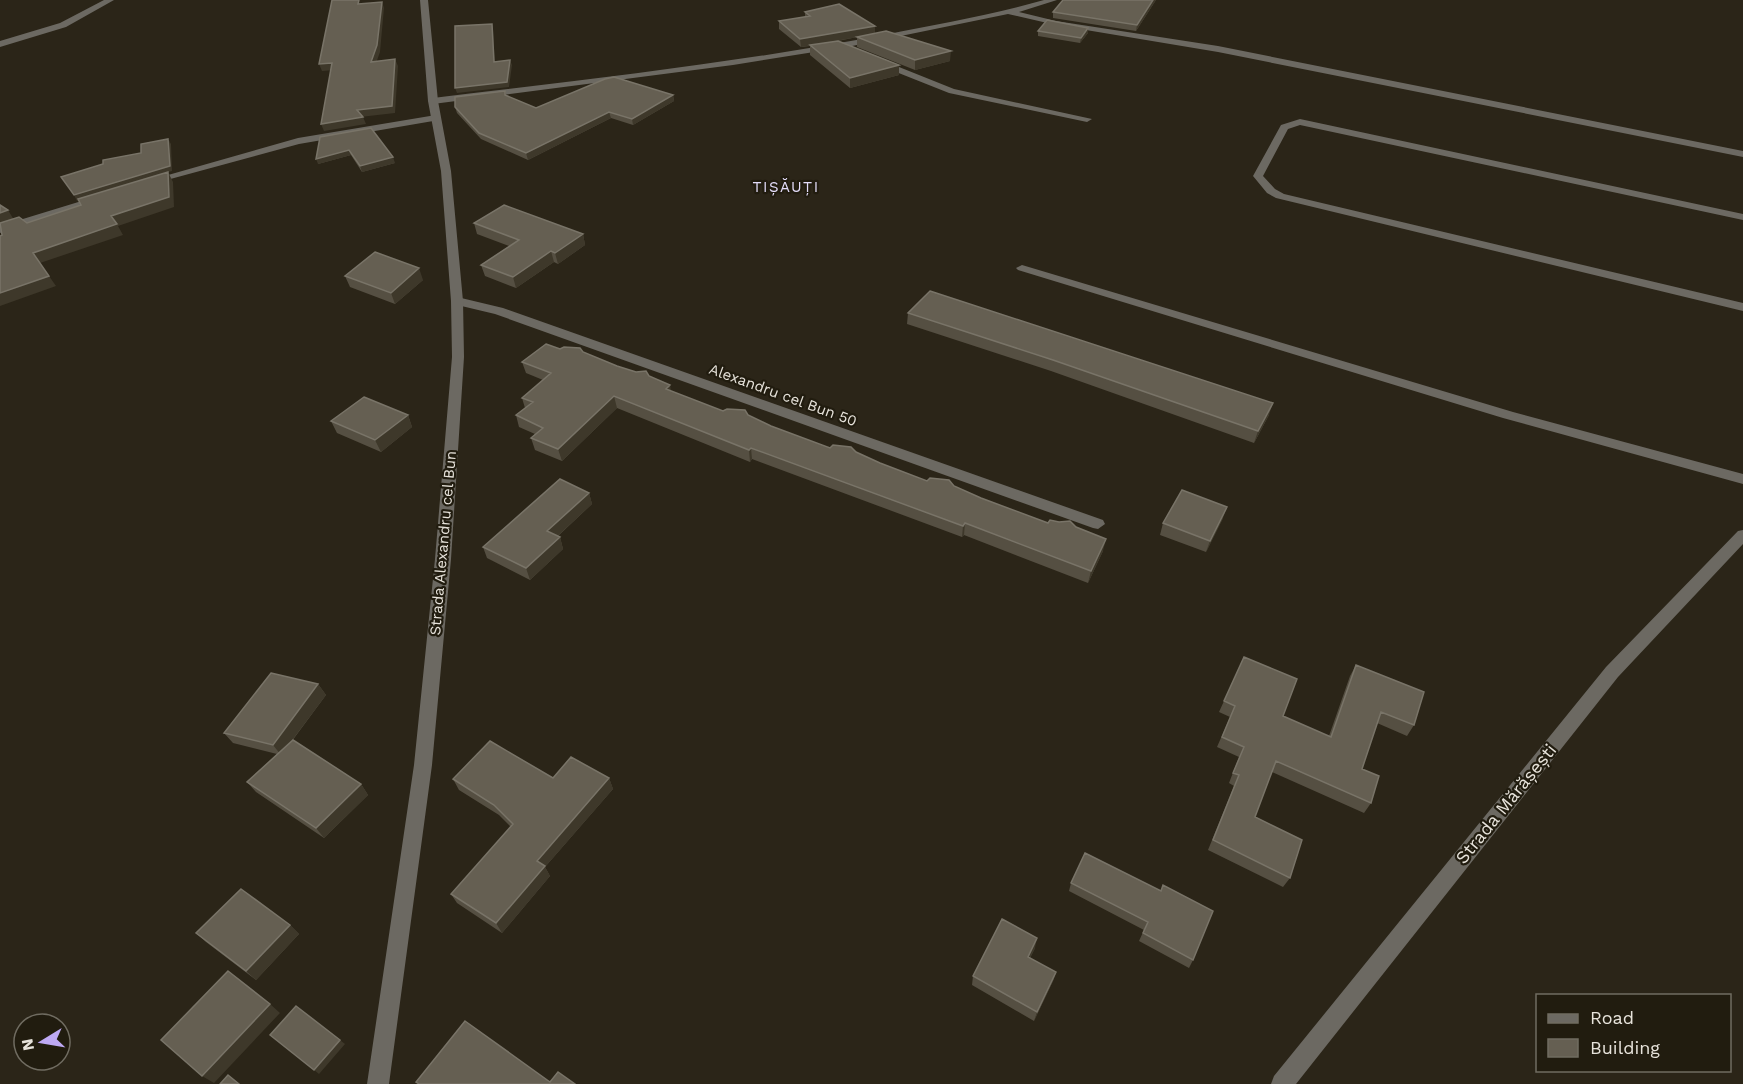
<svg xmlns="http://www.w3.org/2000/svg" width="1743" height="1084" font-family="'Work Sans',sans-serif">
  <rect width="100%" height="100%" fill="#2b2518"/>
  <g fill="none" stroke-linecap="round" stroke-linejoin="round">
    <path fill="#6c6962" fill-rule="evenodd" d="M1044,0H1057L1019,12L1056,21L1218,46L1743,151V157L1218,52L1056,25L1008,14L852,46L733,65L433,104L428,101L433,98C584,80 735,63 884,35C938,24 992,15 1044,0Z
      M879,59L954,89L1092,119L1087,122L949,93L876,64L875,62Z
      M436,115L439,116V120L299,144L152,184L147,181L298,138Z
      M1300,119L1743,214V220L1300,125L1288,129L1263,176L1275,189L1284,194L1743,303V311L1276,198L1267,193L1253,176L1281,125Z
      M98,196L103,199L102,201L0,233V226Z
      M1022,265L1513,412L1743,474V484L1503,418L1018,270L1016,268Z
      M457,297L503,308L1103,520L1105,524L1098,529L1093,528L495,314L453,304L451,301Z
      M1743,530V544L1618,677L1296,1084H1271L1274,1076L1606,667L1738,531Z"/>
    <path fill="#6c6962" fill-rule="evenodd" d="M104,0H114L66,27L0,47V41L60,23Z
      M420,0H428L438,101L451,171L463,301L464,357L451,559L432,765L389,1084H367L414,765L435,559L452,357L451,301L441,171L428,101Z"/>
  </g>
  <path fill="#554f42" d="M1063,0H1156L1136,31L1053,18V12Z
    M805,12L875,33L950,61L915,70L857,47V37L838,41L899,75L850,88L810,55V46L801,47L779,29V21L805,17Z
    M1088,28V33L1080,43L1038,36V31Z
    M505,91L507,96L536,108L673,95L674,101L633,125L611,118L528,160L481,139L457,113L455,107Z
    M320,137L395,163L362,172L351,155L318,164Z
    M474,223L583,234L585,245L558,264L554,262L516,288L485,276L481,265L509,246L477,234Z
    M345,276L423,280L395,304L350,287Z
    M908,313L1269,415L1254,443L1051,371L907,324Z
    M560,349L583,352L617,366L649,376L671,391L723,411L748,415L771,426L830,448L856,452L880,463L927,481L954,486L981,498L1048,523L1076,527L1103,551L1088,583L964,535L962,537L752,459L750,462L617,408L562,461L535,450L531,438L535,434L519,427L516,415L525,408L522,398L543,380L526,373L522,362Z
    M408,415L412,427L381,452L337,433L331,421Z
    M589,493L592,504L558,536L560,537L563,549L530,580L487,558L483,547Z
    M1223,518L1206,552L1160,535L1163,523Z
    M1244,657L1283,716L1329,736L1350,676L1356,665L1414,725L1407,736L1377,723L1362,769L1371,803L1364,813L1272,772L1255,817L1290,878L1283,887L1208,850L1234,786L1229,783L1239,757L1217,747L1230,717L1219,712Z
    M318,684L326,695L292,741L361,784L368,795L324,838L256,792L247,782L277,754L233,743L224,733Z
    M553,778H609L613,789L545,867L550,876L502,933L457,903L451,894L511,827L499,815L459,790L453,779Z
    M1085,853L1193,960L1189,968L1139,941L1144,930L1069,891L1071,883Z
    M290,925L299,934L256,980L206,942L196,933Z
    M1035,948L1030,958L1056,972L1053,981L1034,1021L972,985L973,976Z"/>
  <path fill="#3e382a" d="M1153,0H1156L1136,31L1137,25Z
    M382,2L384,8L380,52L374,69L371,62Z
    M492,24L493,29L495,67L494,62Z
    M875,26V34L801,47L800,39Z
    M1088,28V33L1080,43L1081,38Z
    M951,51L950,61L915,70V60Z
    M395,59L398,66L395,113L360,117L357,110Z
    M510,60L512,65L509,87L457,93L455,88Z
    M332,63L334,70L322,71L319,64Z
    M899,65V75L850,88V78Z
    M673,95L674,101L633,125L632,119Z
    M609,112L611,118L528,160L526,153Z
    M363,117L366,124L324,131L321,124Z
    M168,139L171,144L172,171L168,172L173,182L174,207L118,226L123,235L40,263L33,253L111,216L168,173L77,201L74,195Z
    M349,150L351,155L318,164L316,159Z
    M393,157L395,163L362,172L360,166Z
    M8,210L14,220L0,225V213Z
    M583,234L585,245L558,264L555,253Z
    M551,251L554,262L516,288L513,277Z
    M419,268L423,280L395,304L391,293Z
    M49,276L56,286L0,306V293Z
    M670,385L672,396L666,389Z
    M614,396L617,408L562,461L558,449Z
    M1273,403L1269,415L1254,443L1258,431Z
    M408,415L412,427L381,452L375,440Z
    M751,448L752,459L750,462L749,450Z
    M589,493L592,504L551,542L547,531Z
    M1227,507L1223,518L1206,552L1210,541Z
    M965,523L964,535L962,537L963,526Z
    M560,537L563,549L530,580L526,568Z
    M1106,539L1103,551L1088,583L1091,571Z
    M318,684L326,695L281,755L273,745Z
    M609,778L613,789L545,867L550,876L502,933L496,923L537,861Z
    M361,784L368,795L324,838L316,828Z
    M290,925L299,934L256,980L246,971Z
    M1037,938L1035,948L1026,966L1028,957Z
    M1056,972L1053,981L1034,1021L1037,1012Z
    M270,1004L280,1013L214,1083L202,1076Z
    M340,1040L345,1044L319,1074L314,1070Z"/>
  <path fill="#655f52" stroke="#797468" stroke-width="1.5" d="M332,0H359L358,4L382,2L377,45L371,62L395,59L392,106L357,110L363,117L321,124L332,63L319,64Z
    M1063,0H1153L1137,25L1053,12Z
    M839,4L875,26L800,39L779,21L810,16L805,12Z
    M1047,20L1088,28L1081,38L1038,31Z
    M492,24L494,62L510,60L507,82L455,88V26Z
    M886,31L951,51L915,60L857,37Z
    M838,41L899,65L850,78L810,45Z
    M614,77L673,95L632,119L609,112L526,153L479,133L455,107V97L505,91V95L536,108L605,79Z
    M371,128L393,157L360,166L349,150L316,159L320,137Z
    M168,139L170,166L74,195L61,177L103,164V160L141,153V144Z
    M168,172L169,197L111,216L117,224L33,253L49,276L0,293V236L2,235L0,223L19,217L27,223L81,205L78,199Z
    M0,205L8,210L0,213Z
    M504,205L583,234L555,253L551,251L513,277L481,265L519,240L474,223Z
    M375,252L419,268L391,293L345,276Z
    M930,291L1273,403L1258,431L1053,360L908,313Z
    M546,344L560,349L564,347L580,348L583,352L617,366L636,372L646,371L649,376L670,385L666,389L723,411L727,409L745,410L748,415L771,426L830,448L833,445L851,447L856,452L880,463L927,481L930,478L949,480L954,486L981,498L1048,523L1050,520L1059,522L1070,521L1076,527L1106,539L1091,571L965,523L963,526L751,448L749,450L614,396L558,449L531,438L543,428L516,415L533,402L522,398L551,373L522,362Z
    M364,397L408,415L375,440L331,421Z
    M560,479L589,493L547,531L560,537L526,568L483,547Z
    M1182,490L1227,507L1210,541L1163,523Z
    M1244,657L1297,679L1283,716L1331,737L1356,665L1424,692L1414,725L1381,712L1362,769L1379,776L1371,803L1276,761L1255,817L1302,840L1290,878L1213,840L1239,775L1233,773L1244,747L1222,737L1235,706L1224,701Z
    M271,673L318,684L273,745L224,733Z
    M293,740L361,784L316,828L247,782Z
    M490,741L553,778L571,757L609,778L537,861L545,866L496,923L451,894L513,824L494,805L453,779Z
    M1085,853L1161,891L1163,885L1213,911L1193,960L1143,933L1148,922L1071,883Z
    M241,889L290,925L246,971L196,933Z
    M1002,919L1037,938L1028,957L1056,972L1037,1012L973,976Z
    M228,971L270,1004L202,1076L161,1040Z
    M296,1006L340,1040L314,1070L270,1035Z
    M465,1021L550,1082L558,1072L575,1084H419L416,1082Z
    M228,1075L239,1084H220Z"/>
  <g text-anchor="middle" stroke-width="4.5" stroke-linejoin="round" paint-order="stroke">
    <g font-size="15" letter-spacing="1.5" fill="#e4ddfa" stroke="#211c0f">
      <text x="786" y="192">TIȘĂUȚI</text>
    </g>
    <g font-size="15" fill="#e7e3db" stroke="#211c0f">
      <text transform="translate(783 395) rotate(20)" y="5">Alexandru cel Bun 50</text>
      <text transform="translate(443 543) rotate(-85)" y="5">Strada Alexandru cel Bun</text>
    </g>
    <g font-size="18" fill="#e7e3db" stroke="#211c0f">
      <text transform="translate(1506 804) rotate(-51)" y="6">Strada Mărășești</text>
    </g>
  </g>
  <rect x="1536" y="994" width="195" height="78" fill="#211c0f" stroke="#706c61" stroke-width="1.5"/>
  <rect x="1548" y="1014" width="30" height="9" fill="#6c6962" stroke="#706c61" stroke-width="1.5"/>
  <text x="1590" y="1024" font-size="18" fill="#e7e3db">Road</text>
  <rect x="1548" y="1039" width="30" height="18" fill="#655f52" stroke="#706c61" stroke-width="1.5"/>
  <text x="1590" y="1054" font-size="18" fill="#e7e3db">Building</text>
  <g transform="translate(42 1042) rotate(259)"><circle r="28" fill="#211c0f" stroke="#706c61" stroke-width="1.5"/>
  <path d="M0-4.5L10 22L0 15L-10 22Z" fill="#bea9f4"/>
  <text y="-9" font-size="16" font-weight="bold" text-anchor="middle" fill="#e7e3db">N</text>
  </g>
</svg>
